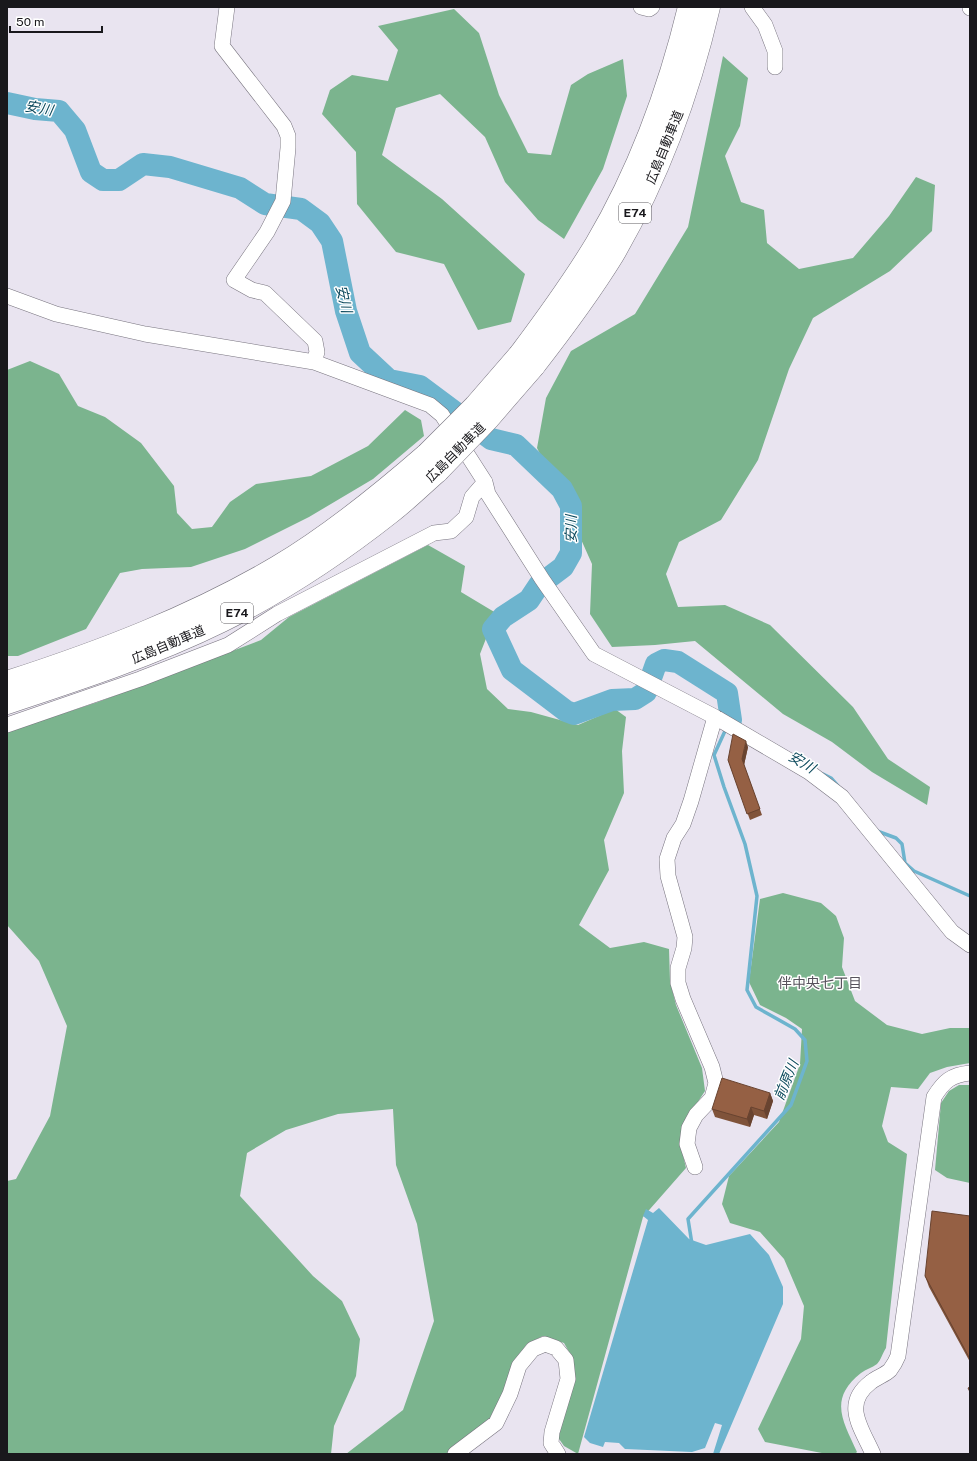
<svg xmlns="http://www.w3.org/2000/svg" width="977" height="1461" font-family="'Public Sans','Noto Sans JP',sans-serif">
  <rect width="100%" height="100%" fill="#e9e4f0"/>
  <path fill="#7bb48e" d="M454,9L479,33L499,95L528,153L551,155L571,85L588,74L623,59L627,96L603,169L564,239L538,220L505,182L485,137L440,94L396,108L382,155L442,199L525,274L511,322L478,330L444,264L396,252L357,204L356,152L322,114L330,90L352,75L388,81L398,50L378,26Z
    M723,56L748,78L740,126L725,156L741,202L764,210L767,243L799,269L853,258L889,216L916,177L935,185L932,231L890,271L813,318L789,369L758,460L721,520L679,542L666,574L678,607L725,605L770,625L853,707L888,759L930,787L927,805L872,772L832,742L783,714L695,641L655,645L612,647L590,614L592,564L567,508L537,448L546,398L571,351L635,314L688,227Z
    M30,361L59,374L78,406L105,417L141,443L174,486L177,513L192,529L212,527L230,502L256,484L311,476L368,446L405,410L421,420L424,436L373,479L309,517L245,549L191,567L142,569L120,573L86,629L18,656H7V370Z
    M428,545L465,566L461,592L496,613L480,654L487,689L508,709L531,712L578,725L615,709L626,717L622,751L624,793L604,840L609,870L579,925L610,948L644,942L669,949L670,981L676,1005L702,1068L705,1091L688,1117L680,1142L686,1168L643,1217L578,1454L564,1446L557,1436L573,1359L564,1343L543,1336L527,1344L513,1363L504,1391L490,1418L446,1454H346L403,1410L434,1321L417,1224L396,1165L393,1109L338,1114L286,1130L247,1153L240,1196L313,1276L342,1301L360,1339L356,1376L334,1426L331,1454H7V1181L16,1179L50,1116L67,1026L39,961L7,925V732L98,702L261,640L289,617Z
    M783,893L821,903L836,916L844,938L842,967L855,1001L887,1025L922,1034L950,1028H970V1063L947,1067L930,1073L918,1089L891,1087L882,1126L888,1142L907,1154L886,1348C883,1352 881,1360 877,1364C872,1368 866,1369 861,1373C828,1399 843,1421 857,1452L855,1454H827L765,1442L758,1429L801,1339L804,1306L784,1259L760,1232L730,1223L722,1204L729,1176L779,1122L800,1064L802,1029L786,1018L760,1005L749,982L760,899Z
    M959,1085H970V1183L947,1178L935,1170L941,1103L949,1091Z"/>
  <path fill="#6db4ce" d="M659,1208L689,1239L706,1245L750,1234L769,1255L783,1287V1304L719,1454H713L722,1425L715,1423L705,1448L692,1452L625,1449L619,1443L605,1442L603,1447L590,1443L584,1437L648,1220L643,1216L646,1209L653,1213Z"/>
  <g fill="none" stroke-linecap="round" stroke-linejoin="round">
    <path stroke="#6db4ce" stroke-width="3.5" d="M823,774L831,778L838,786
      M877,831L896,838L902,844L905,863L914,871L970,896
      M692,1244L688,1219L791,1105L807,1061L805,1040L795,1029L756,1007L747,990L757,896L745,844L724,787L714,755L725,731"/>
    <path stroke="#6db4ce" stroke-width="22" d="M7,103L35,109L59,111L75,130L91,172L103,180H119L143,164L170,167L240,188L265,204L301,209L320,223L332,241L346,311L360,353L389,380L420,386L491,439L516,445L562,489L571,506V553L563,567L539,585L529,600L503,617L493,629L512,670L566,711L574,714L612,700L635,699L646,692L656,664L664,660L678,662L727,693L731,720"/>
    <g stroke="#78747f" stroke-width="16">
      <path id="minor" d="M227,7L222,46L284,126L288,136V148L283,201L267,232L234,280L252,290L265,293L315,341L317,352L314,362
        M641,7L649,9L652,7
        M752,7L765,25L775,51V67
        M970,7V8
        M7,296L56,314L145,334L314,362L430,405L442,415L485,482L488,494L542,579L594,654L715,717L809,772L842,797L952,932L970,945
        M7,725L140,679L228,645L277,614L434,533L451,531L466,517L472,497L485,482
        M695,1167L687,1144L689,1128L696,1115L712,1098L716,1083L712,1067L683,999L678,983V968L684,948L685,937L668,876L667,859L674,838L683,824L691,801L715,717
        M455,1454L496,1423L510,1394L519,1366L533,1349L545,1344L556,1348L566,1360L568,1379L552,1432L551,1443L558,1454
        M873,1454C861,1427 842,1404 871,1382C877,1377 885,1375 890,1370C893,1366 896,1361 898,1356L934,1097C944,1081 951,1075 970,1073"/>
    </g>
    <g stroke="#78747f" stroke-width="23">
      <path id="highway" d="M520,354C547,318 573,282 596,244C639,171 669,90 689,7
        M534,366C562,330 589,294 613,255C658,178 689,93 709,7
        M7,682C100,652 192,617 277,567C331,535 380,495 427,454
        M7,703C80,679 153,655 222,621C282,591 338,554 390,513C407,500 422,485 438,471"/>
    </g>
    <use href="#minor" stroke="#fff" stroke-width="15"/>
    <use href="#highway" stroke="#fff" stroke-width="22"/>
    <g stroke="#78747f" stroke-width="23" stroke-linecap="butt">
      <path id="highway-bridge" d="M427,454L475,406L520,354
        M438,471L489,418L534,366"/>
    </g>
    <use href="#highway-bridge" stroke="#fff" stroke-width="22"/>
  </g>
  <path fill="#80533a" d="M748,747L744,765L762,815L750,820L728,760Z
    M770,1093L773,1101L767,1119L754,1115L750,1127L715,1117L712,1109Z
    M970,1216V1362L929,1287L925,1276Z"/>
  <path fill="#684330" d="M746,741L748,747L744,765L742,759Z
    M770,1093L773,1101L767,1119L764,1111Z
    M751,1107L754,1115L750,1127L747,1119Z"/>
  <path fill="#956044" stroke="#684330" d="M733,734L746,741L742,759L760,809L747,814L728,760Z
    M722,1078L770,1093L764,1111L751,1107L747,1119L712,1109Z
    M932,1211L970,1216V1359L925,1276Z
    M970,1387V1392L968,1388Z"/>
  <g text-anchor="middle" stroke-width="3" stroke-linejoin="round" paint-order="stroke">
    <g fill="#fff" stroke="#5e5d60" stroke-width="1">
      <rect x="619" y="203" width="32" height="20" rx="3"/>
      <rect x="221" y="603" width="32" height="20" rx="3"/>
    </g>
    <g font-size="12" font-weight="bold" fill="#19181c">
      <text x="635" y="217">E74</text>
      <text x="237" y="617">E74</text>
    </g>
    <g font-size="13" fill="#19181c" stroke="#fff">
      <text transform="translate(664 147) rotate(-68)" y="5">広島自動車道</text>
      <text transform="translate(455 452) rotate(-45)" y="5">広島自動車道</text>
      <text transform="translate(168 644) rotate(-23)" y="5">広島自動車道</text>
    </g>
    <g font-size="14" font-style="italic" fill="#0d4a5d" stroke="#fff">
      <text transform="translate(39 108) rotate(10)" y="5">安川</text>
      <text transform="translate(344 299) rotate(77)" y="5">安川</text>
      <text transform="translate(571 529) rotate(-90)" y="5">安川</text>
      <text transform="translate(802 762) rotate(31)" y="5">安川</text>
      <text transform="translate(786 1080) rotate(-68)" y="5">前原川</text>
    </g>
    <g font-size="14" fill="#57535d" stroke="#fff">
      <text x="820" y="988">伴中央七丁目</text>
    </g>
  </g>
  <rect width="977" height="1461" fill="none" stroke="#19181c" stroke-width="16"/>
  <path d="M10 26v6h92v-6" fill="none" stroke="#19181c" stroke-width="2"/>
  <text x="16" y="26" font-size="12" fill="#19181c" stroke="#ffffff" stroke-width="3" paint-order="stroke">50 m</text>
</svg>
